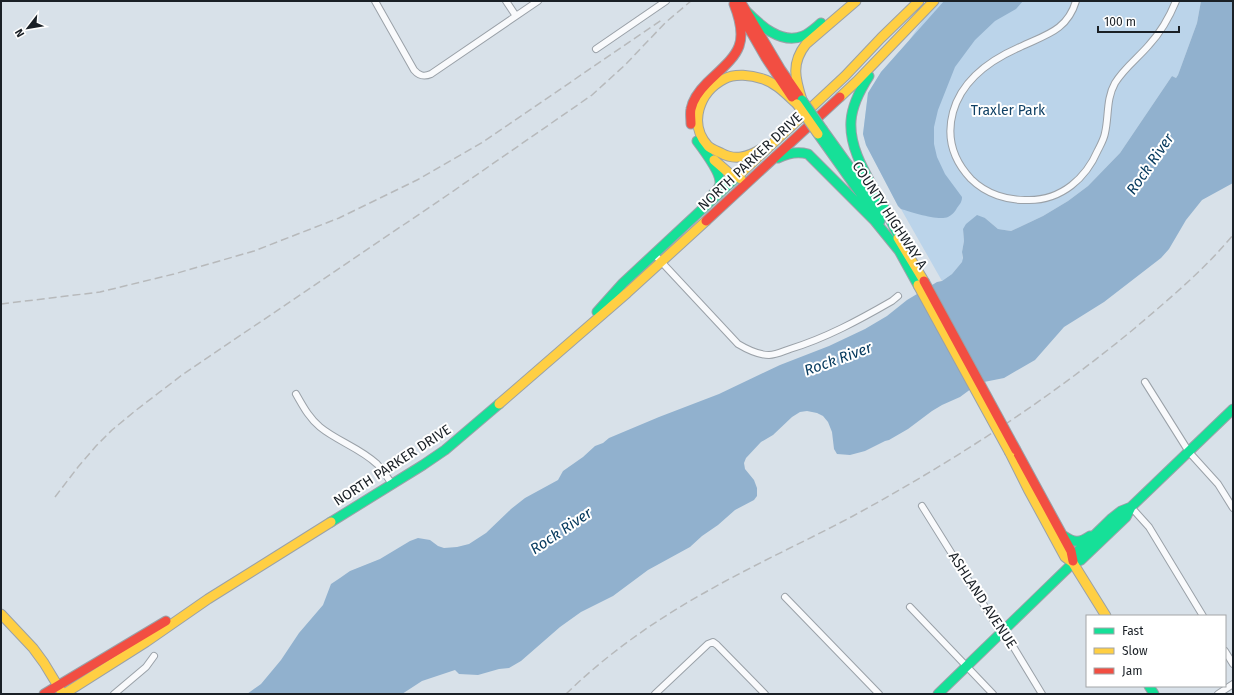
<svg xmlns="http://www.w3.org/2000/svg" width="1234" height="695" font-family="'Fira Sans',sans-serif">
  <rect width="100%" height="100%" fill="#d8e1e9"/>
  <path fill="#bbd4ea" d="M936,1H1201L1197,23L1178,75L1176,78L1172,76L1120,153L1088,186L1068,201L1043,216L1011,231L998,229L985,218L963,229L964,241L962,252L963,261L952,274L942,281L901,209L898,206L866,145L863,134L868,93L881,72L908,42Z"/>
  <path fill="#91b1ce" d="M944,1H1023L1016,9L995,21L975,40L955,67L938,110L934,127V144L937,157L945,174L962,197C962,202 960,204 957,208C955,212 952,215 948,217C938,221 911,212 901,209L898,206L866,145L863,134L868,93L881,72Z
    M1201,1H1233V183L1202,200L1186,220L1169,249L1161,258L1104,302L1064,327L1035,360L1004,378L979,383L960,397L942,405L932,411L908,429L889,440L885,441L865,451L850,455L837,454L834,449L832,432L828,422L823,416L817,413L807,411L800,412L792,417L773,435L761,442L746,458L744,463L745,469L754,480L757,488V496L754,500L735,510L718,525L702,536L690,547L648,570L613,596L581,612L560,627L521,661L509,668L499,669L478,675L459,674L455,670L422,681L402,694H247L261,684L281,660L299,633L323,605L331,584L340,578L350,571L380,559L410,541L418,538L430,540L438,546L444,548L457,547L469,544L486,533L511,509L525,498L558,480L563,471L583,457L595,446L603,443L609,438L659,417L719,394L780,365L829,346L865,329L887,316L907,300L937,282L942,281L952,274L962,262L963,258L962,252L964,241L963,229L966,224L977,215L985,218L998,229L1011,231L1043,216L1068,201L1088,186L1120,153L1172,76L1176,78L1178,75L1197,23Z"/>
  <g fill="none" stroke-linecap="round" stroke-linejoin="round">
    <g stroke="#9aa1a8" stroke-width="8">
      <path id="street" d="M375,1L414,70C419,76 424,77 431,74L538,1
        M506,1L516,16
        M1076,1C1067,31 1045,35 1020,47C990,60 962,80 953,112C946,138 953,160 971,179C986,194 1008,201 1029,200C1062,200 1086,178 1098,150C1101,144 1104,139 1105,133C1109,116 1106,99 1115,83C1124,68 1138,58 1149,45C1161,32 1169,18 1176,1
        M596,49L666,1
        M654,254L738,344C748,350 758,355 769,355C776,355 784,351 790,349C826,338 859,320 892,301L898,296
        M1145,382L1189,452L1218,484L1233,508
        M296,394C303,406 309,418 320,427C337,441 360,448 377,464C383,470 387,477 392,484
        M922,506L997,626L1008,638L1042,694
        M1131,507L1149,527L1203,616
        M785,597L879,694
        M910,607L993,694
        M1225,651L1233,664
        M114,694L146,667L154,656
        M655,694L708,644L713,642L717,645L765,694
        M1218,694L1233,684"/>
    </g>
    <g stroke="#9aa1a8" stroke-width="11">
      <path id="fast" d="M746,11C760,25 781,45 803,36C810,33 815,28 821,23
        M869,76C860,90 852,105 851,121C849,150 868,177 881,202C888,215 895,229 902,243
        M823,130L884,215
        M818,134L880,221
        M697,141C703,149 721,173 720,183C720,187 716,191 713,194
        M778,158C788,153 797,151 808,154L874,220L900,252
        M897,247L918,285
        M597,312L623,283L740,174
        M331,522L423,465L445,450L499,404
        M1064,536C1074,543 1080,543 1090,536
        M1073,563L1081,560L1126,517L1131,507L1233,409
        M1149,686L1154,694
        M938,694L1073,563L1077,552L1112,518L1121,511L1131,507"/>
    </g>
    <g stroke="#9aa1a8" stroke-width="11">
      <path id="slow" d="M840,97L857,81L934,1
        M802,100C795,78 791,63 806,44L856,1
        M761,149C748,157 735,161 721,153C717,151 711,149 708,146C688,124 699,92 724,79C735,73 751,75 763,79C776,83 787,95 797,104
        M714,160L730,174L741,179
        M740,174L845,76L881,38L919,1
        M898,238L924,281
        M499,404L627,293L706,221
        M1010,453L1028,489L1065,557L1073,563L1106,616
        M1,614L33,648L44,663L61,691
        M64,694L146,642L208,599L331,522"/>
    </g>
    <g stroke="#9aa1a8" stroke-width="11">
      <path id="jam" d="M740,1L781,70L799,96
        M739,11L766,58L792,97
        M691,124C691,119 690,113 691,109C693,99 700,90 707,83C736,55 751,47 734,4
        M706,221L840,97
        M1016,450L1071,551L1073,561
        M44,694L166,621"/>
    </g>
    <use href="#street" stroke="#f9fafc" stroke-width="6"/>
    <use href="#fast" stroke="#16e098" stroke-width="9"/>
    <use href="#slow" stroke="#ffcf43" stroke-width="9"/>
    <use href="#jam" stroke="#f24e42" stroke-width="9"/>
    <path stroke="#b7b9bb" stroke-width="1.5" stroke-dasharray="8 4" stroke-linecap="butt" d="M1,304L100,292L174,274L254,251L339,218L417,180L483,142L663,19
      M55,497L78,467L96,446L112,430L135,411L182,375L449,194L592,95L625,65L666,22L691,1
      M566,694C607,654 654,621 704,593C753,565 804,542 853,516C952,462 1048,400 1135,328C1169,299 1204,270 1233,235"/>
    <g stroke="#9aa1a8" stroke-width="11" stroke-linecap="butt">
      <path id="fast-bridge" d="M802,100L823,130"/>
    </g>
    <g stroke="#9aa1a8" stroke-width="11" stroke-linecap="butt">
      <path id="slow-bridge" d="M797,104L818,134
        M918,285L1010,453"/>
    </g>
    <g stroke="#9aa1a8" stroke-width="11" stroke-linecap="butt">
      <path id="jam-bridge" d="M924,281L1016,450"/>
    </g>
    <use href="#fast-bridge" stroke="#16e098" stroke-width="9"/>
    <use href="#slow-bridge" stroke="#ffcf43" stroke-width="9"/>
    <use href="#jam-bridge" stroke="#f24e42" stroke-width="9"/>
  </g>
  <g text-anchor="middle" stroke-width="4" stroke-linejoin="round" paint-order="stroke">
    <g font-size="14" fill="#114266" stroke="#fff">
      <text x="1008" y="115">Traxler Park</text>
    </g>
    <g font-size="14" fill="#1a2026" stroke="#fff">
      <text transform="translate(750 161) rotate(-43)" y="5">NORTH PARKER DRIVE</text>
      <text transform="translate(890 215) rotate(57)" y="5">COUNTY HIGHWAY A</text>
      <text transform="translate(392 465) rotate(-33)" y="5">NORTH PARKER DRIVE</text>
      <text transform="translate(983 600) rotate(57)" y="5">ASHLAND AVENUE</text>
    </g>
    <g font-size="15" font-style="italic" fill="#05395d" stroke="#fff">
      <text transform="translate(1150 164) rotate(-55)" y="5">Rock River</text>
      <text transform="translate(838 359) rotate(-20)" y="5">Rock River</text>
      <text transform="translate(561 531) rotate(-34)" y="5">Rock River</text>
    </g>
  </g>
  <rect width="1234" height="695" fill="none" stroke="#1a2026" stroke-width="4"/>
  <rect x="1086" y="615" width="140" height="72" fill="#ffffff" stroke="#a3a6a8"/>
  <rect x="1094" y="628" width="20" height="6" fill="#16e098" stroke="#a3a6a8"/>
  <text x="1122" y="635" font-size="12" fill="#1a2026">Fast</text>
  <rect x="1094" y="648" width="20" height="6" fill="#ffcf43" stroke="#a3a6a8"/>
  <text x="1122" y="655" font-size="12" fill="#1a2026">Slow</text>
  <rect x="1094" y="668" width="20" height="6" fill="#f24e42" stroke="#a3a6a8"/>
  <text x="1122" y="675" font-size="12" fill="#1a2026">Jam</text>
  <g transform="translate(28 28) rotate(239)" stroke="#ffffff" stroke-width="3" paint-order="stroke">
  <path d="M0-3L7 15L0 10L-7 15Z" fill="#1a2026"/>
  <text y="-6" font-size="11" font-weight="bold" text-anchor="middle" fill="#1a2026">N</text>
  </g>
  <path d="M1098 26v6h81v-6" fill="none" stroke="#1a2026" stroke-width="2"/>
  <text x="1104" y="26" font-size="12" fill="#1a2026" stroke="#ffffff" stroke-width="3" paint-order="stroke">100 m</text>
</svg>
